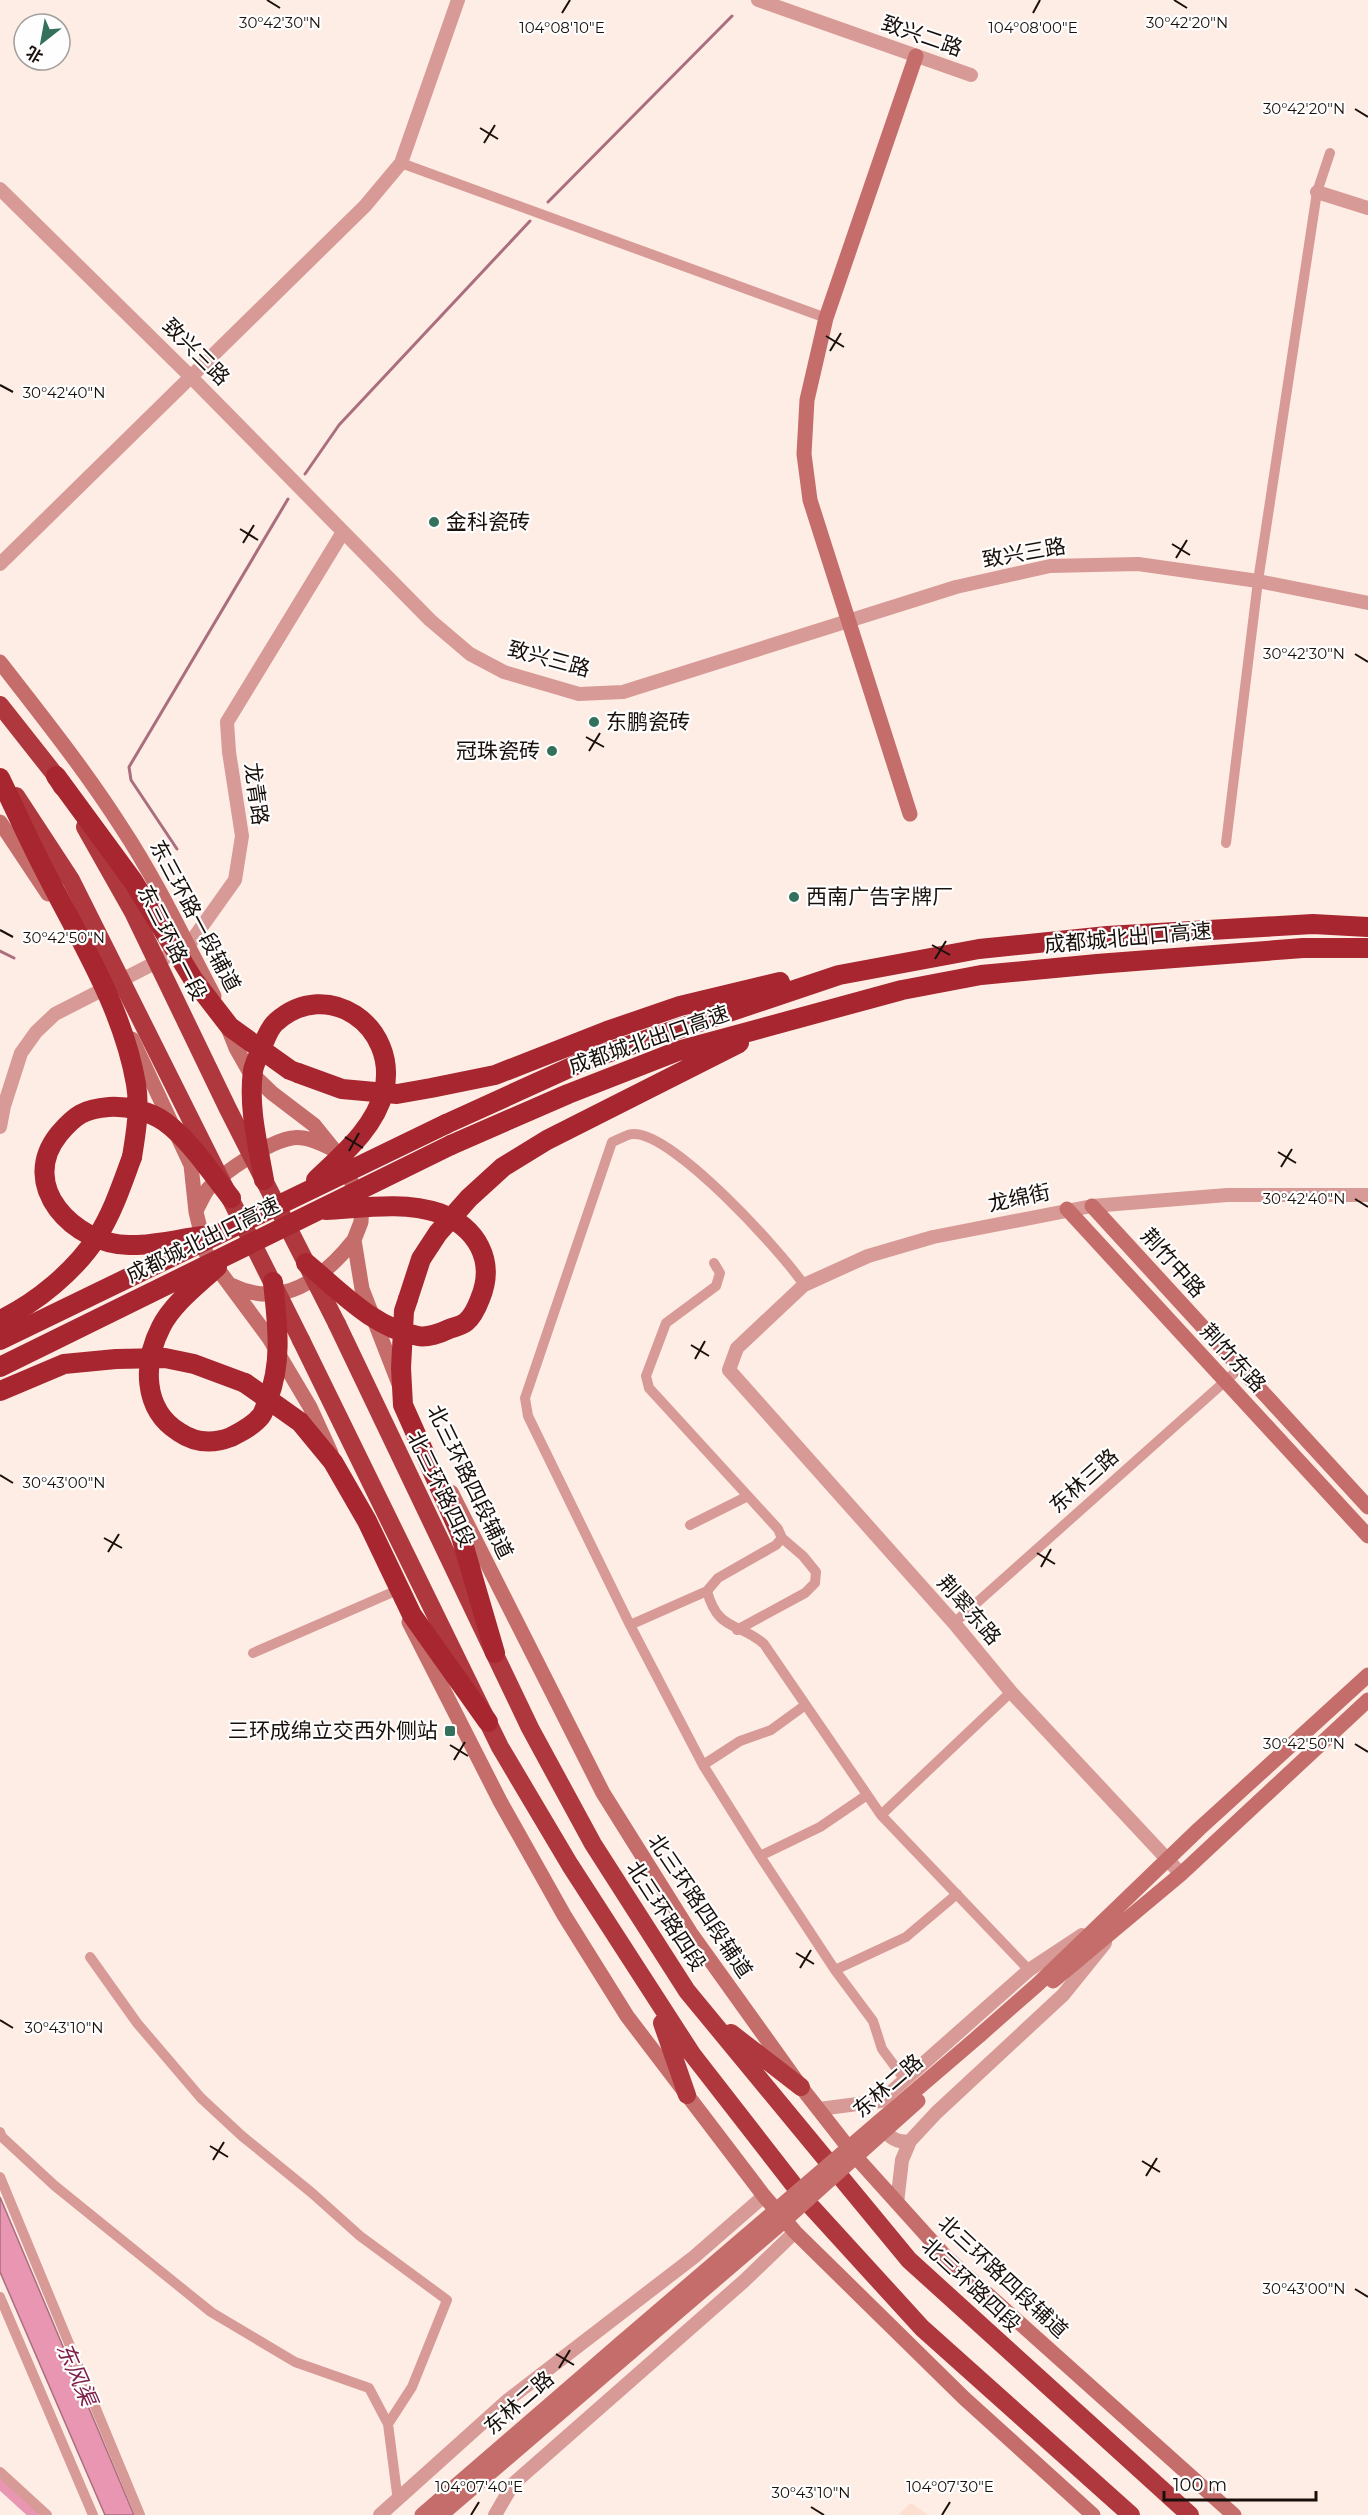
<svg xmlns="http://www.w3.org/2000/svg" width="1368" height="2515" font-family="Montserrat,'Noto Sans SC',sans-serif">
  <rect width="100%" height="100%" fill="#feede5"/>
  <path fill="#fcdfd1" d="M911,2503L928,2515H898Z"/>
  <path fill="#e896b1" stroke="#aa6e7f" stroke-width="1.5" d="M0,2197L134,2515H105L0,2272Z"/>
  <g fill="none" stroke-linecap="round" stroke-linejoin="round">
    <path stroke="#aa6e7f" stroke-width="3" d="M548,202L732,16
      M305,474L339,425L530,221
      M177,849L131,780L129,767L288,499
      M0,951L14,958"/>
    <path stroke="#e896b1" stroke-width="10" d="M0,2484L34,2515"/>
    <path stroke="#d79a96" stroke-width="10" d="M401,163L826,318
      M1226,843L1258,581L1317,192L1330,153
      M714,1263L720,1273L716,1286L666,1323L646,1376L649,1388L778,1529L782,1538L776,1545L718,1578L707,1591C718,1632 739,1622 764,1644L881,1815
      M804,1285C782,1252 673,1132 633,1134C627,1134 618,1140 612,1142L525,1398L528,1416L630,1625L703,1765L760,1856L835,1970L906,1937L957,1894
      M690,1525L748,1496
      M954,1623L1240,1368
      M630,1625L707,1591
      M737,1630L805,1593L815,1583L816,1572L803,1556L782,1538
      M253,1653L393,1592
      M1011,1692L881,1815L1029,1970
      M703,1765L740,1741L771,1730L804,1706
      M760,1856L820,1827L867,1795
      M90,1957L137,2023L201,2098L242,2136L312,2193L360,2236L447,2300L412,2387L388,2424
      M835,1970L873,2021L882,2049L905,2080
      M0,2132L2,2137L55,2186L211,2312L295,2362L369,2388L388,2424L398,2501
      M0,2177L140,2515
      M0,2297L93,2515
      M0,2472L47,2515"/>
    <path stroke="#d79a96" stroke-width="14" d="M758,0L971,75
      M0,189L190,376L430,620L470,654L504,672L579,694L623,692L956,587L1050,566L1138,564L1258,581L1368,603
      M1317,192L1368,208
      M0,564L365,206L401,163L458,0
      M0,1127L4,1106L21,1053L36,1032L55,1014L188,946L235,880L242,836L229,752L227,722L343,532
      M1181,1874L1011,1692L954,1623L729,1370L737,1348L804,1285L868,1256L933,1237L1092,1206L1227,1195H1368
      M819,2109L881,2101L1029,1970L1082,1935
      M879,2121C885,2134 895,2144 910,2141
      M897,2203L902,2160L910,2141L936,2113L1063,1995L1105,1943
      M380,2515L508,2400L694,2257L764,2196
      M495,2515L513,2484L744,2281L795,2232"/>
    <path stroke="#c56d6a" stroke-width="15" d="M0,662C42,716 85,770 122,828C157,881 184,939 214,996
      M910,814L810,500L804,454L807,400L826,318L916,56
      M0,822L48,894
      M226,1023L236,1048L249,1071L272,1093L314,1125L335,1151L362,1202L361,1222L354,1240L362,1289L399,1384
      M132,1039L191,1165L196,1212L206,1253L269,1338L310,1407L331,1453
      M1092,1206L1368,1507
      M197,1209C200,1203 204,1194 208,1189C225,1171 268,1142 292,1138C306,1135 321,1144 333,1149
      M1067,1209L1368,1536
      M231,1285C282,1310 322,1280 354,1240
      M451,1492L603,1793L690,1932L801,2087L855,2156L946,2257L1234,2515
      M409,1622L500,1801L564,1915L627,2016L764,2196L795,2232L964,2398L1093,2515
      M1053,1981L1181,1874L1368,1700
      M980,2035L1038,1984L1199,1829L1368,1675
      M422,2515L621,2343
      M441,2515L631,2352"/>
    <path stroke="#ae383d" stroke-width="18" d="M337,1324L530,1728L593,1844L687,1991L909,2260L1190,2515
      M301,1340L500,1747L570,1865L692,2054L807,2202L922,2328L1131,2515
      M662,2023L687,2095
      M731,2033L801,2087"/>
    <path stroke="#a7262f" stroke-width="20" d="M298,1073L342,1089L397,1094L431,1088L495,1075L607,1031L680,1006L780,982
      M446,1124L589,1059L839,975L979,949L1107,936L1313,924L1368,927
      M451,1145L568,1094L678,1051L902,990L981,975L1097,964L1303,948H1368
      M408,1299L421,1259L438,1233L469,1198L503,1167L547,1140L739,1043
      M0,1320C36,1303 75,1271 97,1237C113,1212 122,1184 132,1157
      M0,1391L64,1364L116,1359L165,1358L194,1364L245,1383"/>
    <path stroke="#c56d6a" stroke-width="15" d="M621,2343L980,2035
      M631,2352L784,2221L918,2101"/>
    <path stroke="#ae383d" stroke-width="18" d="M0,705L56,776L62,787
      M16,796L71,880L301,1340
      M85,827L133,912L228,1109L337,1324"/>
    <path stroke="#a7262f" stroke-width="20" d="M56,776L133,881L193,979L230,1027L290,1070L298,1073
      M0,778C16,811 31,845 48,877C82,944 123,1009 136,1084C140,1108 136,1133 132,1157
      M264,1180C258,1145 248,1107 253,1071C254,1064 258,1057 261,1050C264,1042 269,1028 276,1022C327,976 399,1026 384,1091C375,1128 342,1155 316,1180
      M202,1236C178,1239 153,1246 129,1245C74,1244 17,1186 59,1134C75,1115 84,1109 109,1107C127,1106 150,1111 165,1122C190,1140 212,1174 231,1198
      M306,1263C340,1291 373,1328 418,1336C427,1338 441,1333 449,1329C454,1327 461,1326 466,1322C472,1317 477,1307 480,1299C496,1261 477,1227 439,1213C404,1201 362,1208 326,1210
      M217,1267C199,1284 173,1303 161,1327C143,1362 142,1409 179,1432C195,1443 213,1444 231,1437C241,1432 253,1426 261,1416C264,1412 266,1405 268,1399C283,1361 277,1322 273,1282
      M408,1299L404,1311L401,1368L403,1405L460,1533L495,1653
      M0,1340L446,1124
      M0,1367L451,1145
      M245,1383L300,1422L333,1462L367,1521L412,1615L488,1722"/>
  </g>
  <path fill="none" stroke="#19100b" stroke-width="2" d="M267,0L280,8M1174,0L1187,8M562,13L570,0M1033,13L1040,0M1355,109L1368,117M480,128L498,139M484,143L495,125M826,336L844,347M830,351L841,333M0,385L13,392M240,529L258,540M243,543L254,525M1172,544L1190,555M1176,558L1187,540M1355,654L1368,662M586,737L604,747M589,751L600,733M0,930L13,937M932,945L950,955M935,959L946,941M345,1137L363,1148M349,1151L359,1133M1278,1152L1296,1163M1281,1167L1292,1149M1355,1199L1368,1207M691,1345L709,1356M695,1359L705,1341M0,1475L13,1483M104,1538L122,1548M108,1552L119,1534M1037,1553L1055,1564M1041,1567L1051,1549M1355,1744L1368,1752M450,1745L468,1756M454,1760L465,1742M796,1953L814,1964M800,1968L811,1950M0,2020L13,2028M210,2146L228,2157M213,2160L224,2142M1142,2161L1160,2172M1146,2176L1157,2158M1355,2289L1368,2297M556,2354L574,2365M559,2368L570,2350M811,2507L824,2515M471,2515L479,2502M942,2515L950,2502"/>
  <g fill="#34715c" stroke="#fefefe" stroke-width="2">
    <circle cx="434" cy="522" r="6"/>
    <circle cx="594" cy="722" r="6"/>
    <circle cx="552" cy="751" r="6"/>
    <circle cx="794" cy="897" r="6"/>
    <rect x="444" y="1725" width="12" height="12" rx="3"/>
  </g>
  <g text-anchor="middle" stroke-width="4.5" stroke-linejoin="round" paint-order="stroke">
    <g font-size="21" fill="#19100b" stroke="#fefefe">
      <text transform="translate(922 36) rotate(19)" y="7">致兴二路</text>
      <text transform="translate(196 352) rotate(45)" y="7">致兴三路</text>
      <text transform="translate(1024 553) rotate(-10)" y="7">致兴三路</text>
      <text transform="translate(549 659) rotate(15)" y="7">致兴三路</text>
      <text transform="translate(256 794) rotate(82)" y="7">龙青路</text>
      <text transform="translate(195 916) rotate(62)" y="7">东三环路一段辅道</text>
      <text transform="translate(1128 938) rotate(-5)" y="7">成都城北出口高速</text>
      <text transform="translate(172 943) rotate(63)" y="7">东三环路一段</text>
      <text transform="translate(649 1040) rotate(-19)" y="7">成都城北出口高速</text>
      <text transform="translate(1019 1198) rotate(-12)" y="7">龙绵街</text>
      <text transform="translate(203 1240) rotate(-26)" y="7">成都城北出口高速</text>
      <text transform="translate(1173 1263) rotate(48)" y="7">荆竹中路</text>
      <text transform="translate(1233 1358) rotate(47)" y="7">荆竹东路</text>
      <text transform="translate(1084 1481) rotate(-42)" y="7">东林三路</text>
      <text transform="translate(470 1482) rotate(64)" y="7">北三环路四段辅道</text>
      <text transform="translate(441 1489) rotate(64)" y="7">北三环路四段</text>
      <text transform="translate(969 1610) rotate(49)" y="7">荆翠东路</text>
      <text transform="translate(700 1906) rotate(56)" y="7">北三环路四段辅道</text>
      <text transform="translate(666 1916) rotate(57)" y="7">北三环路四段</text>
      <text transform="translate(888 2086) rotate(-41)" y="7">东林二路</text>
      <text transform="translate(1003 2277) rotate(43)" y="7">北三环路四段辅道</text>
      <text transform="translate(971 2285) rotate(43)" y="7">北三环路四段</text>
      <text transform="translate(519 2403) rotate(-41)" y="7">东林二路</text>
    </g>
    <g font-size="21" fill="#19100b" stroke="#fefefe" text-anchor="start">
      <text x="446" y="529">金科瓷砖</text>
      <text x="606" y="729">东鹏瓷砖</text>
      <text x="540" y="758" text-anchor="end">冠珠瓷砖</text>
      <text x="806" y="904">西南广告字牌厂</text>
      <text x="438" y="1738" text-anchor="end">三环成绵立交西外侧站</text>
    </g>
    <g font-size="22" font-style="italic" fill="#7e1e48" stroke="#fefefe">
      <text transform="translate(77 2374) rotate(66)" y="8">东风渠</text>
    </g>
  </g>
  <g font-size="15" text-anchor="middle" fill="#19100b" stroke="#fefefe" stroke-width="4.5" stroke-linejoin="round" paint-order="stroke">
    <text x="1187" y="28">30°42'20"N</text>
    <text x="280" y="28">30°42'30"N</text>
    <text x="562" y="33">104°08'10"E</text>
    <text x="1033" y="33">104°08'00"E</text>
    <text x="1304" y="114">30°42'20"N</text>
    <text x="64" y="398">30°42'40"N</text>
    <text x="1304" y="659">30°42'30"N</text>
    <text x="64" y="943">30°42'50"N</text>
    <text x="1304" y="1204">30°42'40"N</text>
    <text x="64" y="1488">30°43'00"N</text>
    <text x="1304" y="1749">30°42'50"N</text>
    <text x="64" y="2033">30°43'10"N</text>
    <text x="1304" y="2294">30°43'00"N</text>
    <text x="479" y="2492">104°07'40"E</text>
    <text x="950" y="2492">104°07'30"E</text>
    <text x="811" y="2498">30°43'10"N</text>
  </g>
  <g transform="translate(42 42) rotate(211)"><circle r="28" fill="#fefefe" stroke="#a29f9d" stroke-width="1.5"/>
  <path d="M0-4.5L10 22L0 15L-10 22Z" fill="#34715c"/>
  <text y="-9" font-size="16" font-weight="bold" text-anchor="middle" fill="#19100b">北</text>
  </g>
  <path d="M1164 2491v9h152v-9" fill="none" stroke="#19100b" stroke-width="3"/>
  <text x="1173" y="2491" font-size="18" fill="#19100b" stroke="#fefefe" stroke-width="4.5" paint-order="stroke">100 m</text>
</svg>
